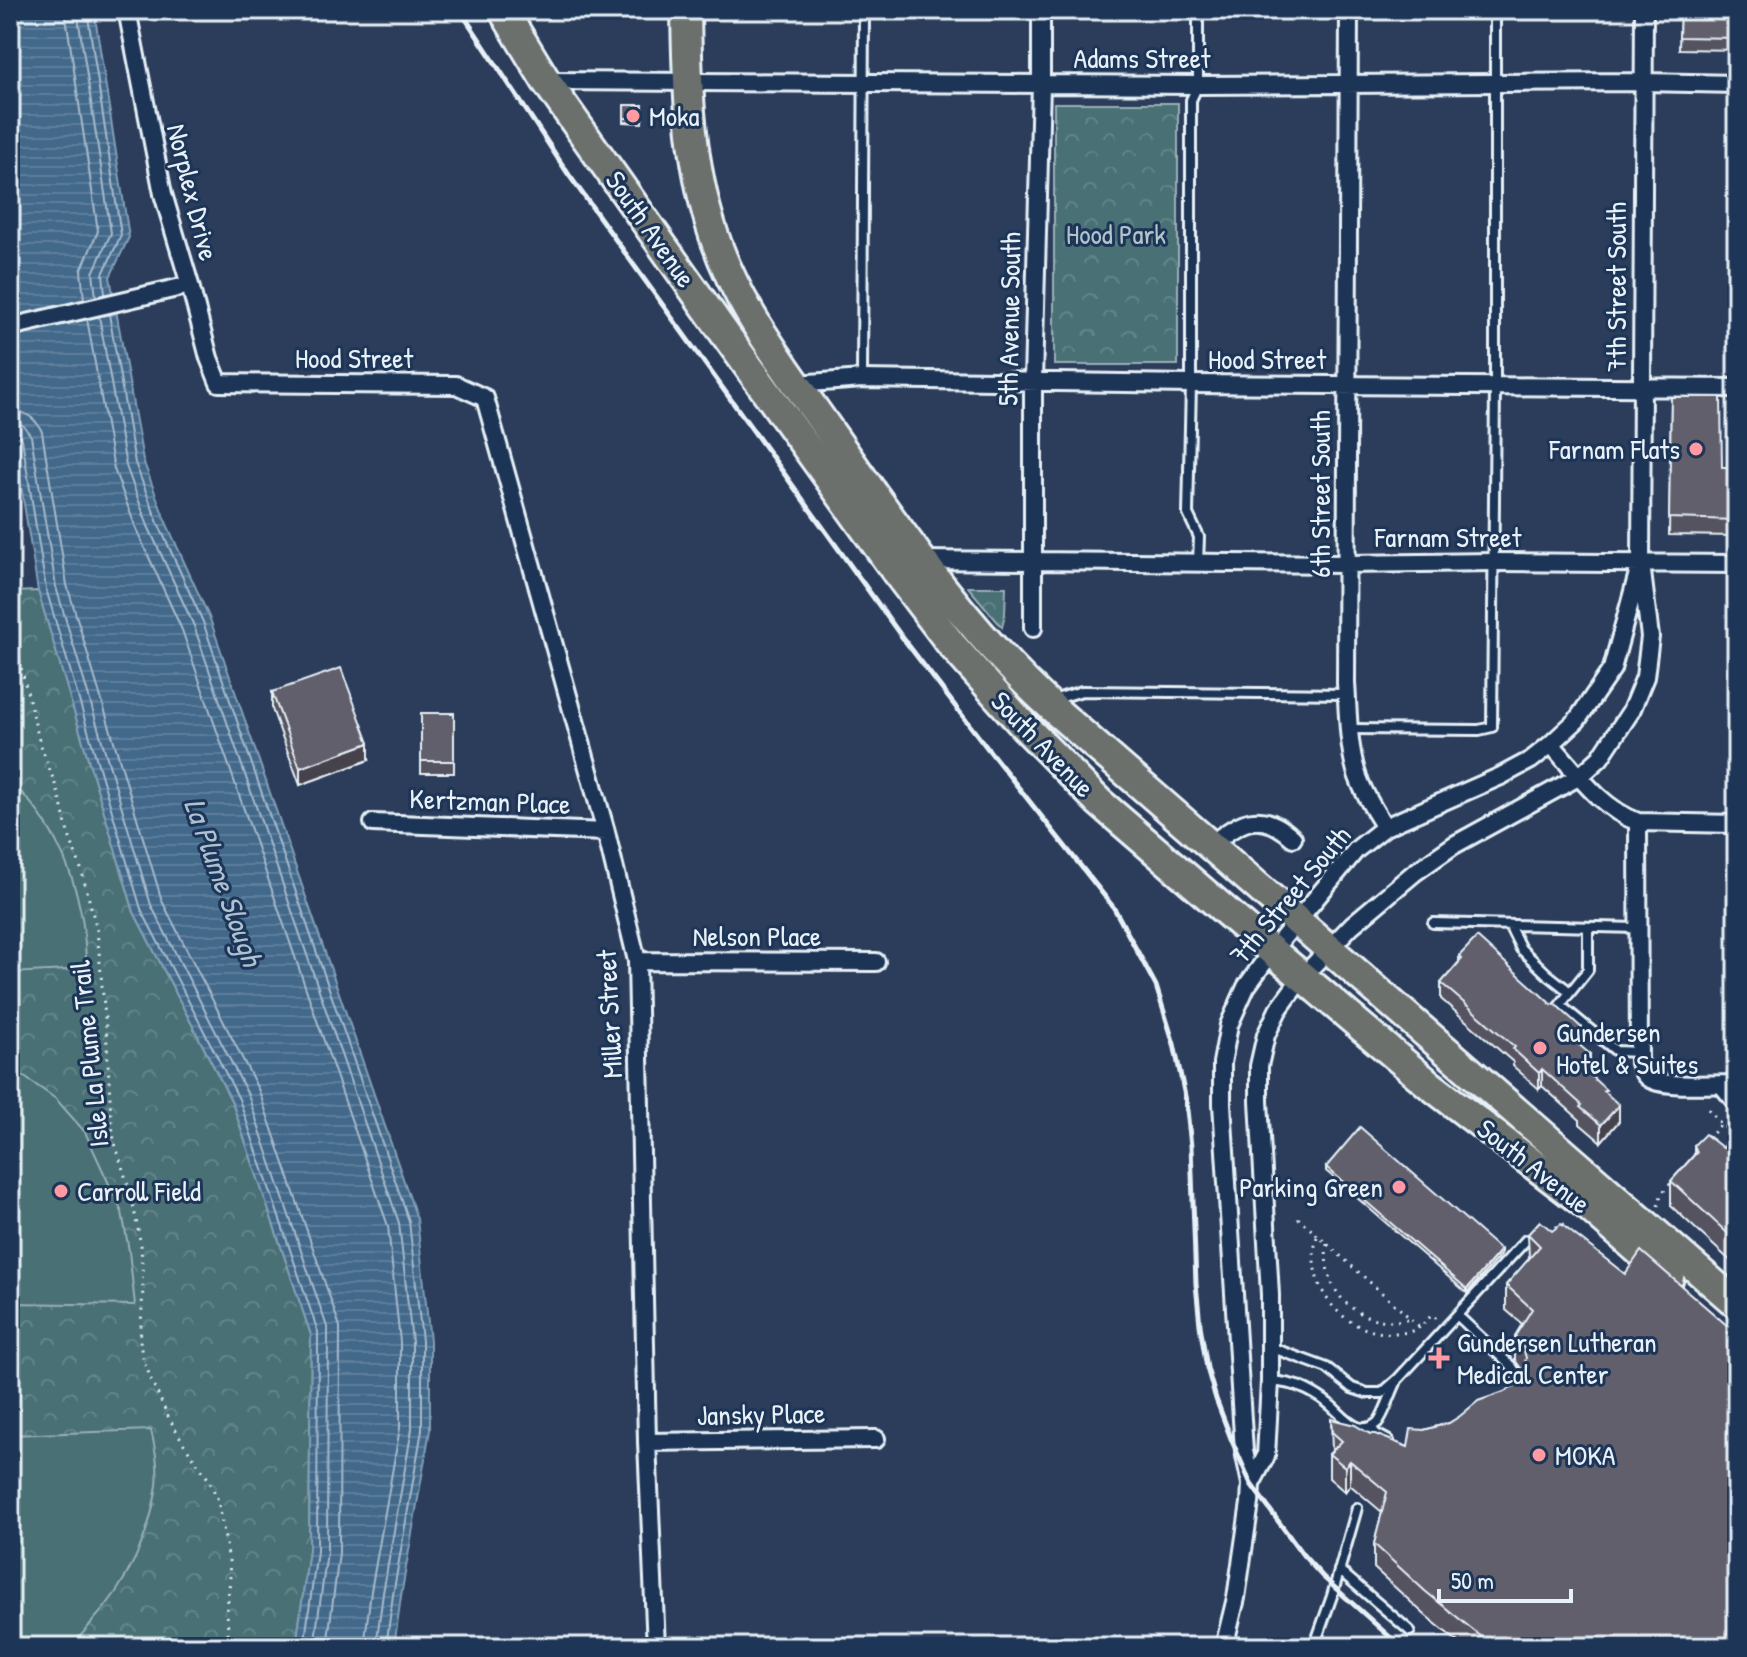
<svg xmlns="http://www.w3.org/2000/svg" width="1747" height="1657" font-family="'Patrick Hand',sans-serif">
  <defs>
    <pattern id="park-crowns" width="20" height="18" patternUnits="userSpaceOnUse" patternTransform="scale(2)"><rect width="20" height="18" fill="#497074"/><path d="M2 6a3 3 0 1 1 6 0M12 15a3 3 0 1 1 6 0" fill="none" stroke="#638589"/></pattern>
    <pattern id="water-rules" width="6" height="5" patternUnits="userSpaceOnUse" patternTransform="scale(2)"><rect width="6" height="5" fill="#42688a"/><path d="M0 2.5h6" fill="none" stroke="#5d7e9b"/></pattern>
  </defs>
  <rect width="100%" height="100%" fill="#2b3d5b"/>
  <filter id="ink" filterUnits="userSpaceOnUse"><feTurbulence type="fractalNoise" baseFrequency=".0125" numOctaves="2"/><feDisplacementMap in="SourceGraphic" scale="16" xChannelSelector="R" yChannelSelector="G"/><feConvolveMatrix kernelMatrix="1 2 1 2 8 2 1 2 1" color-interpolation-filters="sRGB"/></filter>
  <g filter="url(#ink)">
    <path fill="url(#park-crowns)" stroke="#98b0b6" stroke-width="2" d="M1054,103H1178V365H1054Z
      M968,587H1006L1005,614L1002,627Z
      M38,591L134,912L232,1102L311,1335L309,1550L296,1647H10V592Z"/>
    <path fill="#497074" stroke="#98b0b6" stroke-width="2" d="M10,782C47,813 72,865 81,913C85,931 85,951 87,969L10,973Z
      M10,1067L56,1099L85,1132L122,1212L129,1251L135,1305L10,1303Z
      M151,1430C155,1448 159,1467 157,1485C150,1535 127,1585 92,1622C85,1630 76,1644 65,1647C55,1650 22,1647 10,1647V1435Z"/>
    <path fill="url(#water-rules)" stroke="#849fb6" stroke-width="2" d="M10,10H94L129,237L110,277L143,460L165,520L210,619L417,1219L430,1341V1430L401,1596L394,1647H296L309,1550L311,1335L232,1102L134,912L38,591L10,417Z"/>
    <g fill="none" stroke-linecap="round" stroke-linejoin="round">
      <path stroke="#a6bacc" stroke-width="2" d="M65,10L98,231L81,271L84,299
        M77,10L111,233L93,273L96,297
        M87,10L121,235L103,274L105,294
        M109,314L135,463L158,523L203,622L409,1221L422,1341V1430L393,1595L386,1647
        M99,316L126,466L148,526L194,626L399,1223L412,1342V1429L383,1593L376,1647
        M87,319L114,469L137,531L182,630L388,1226L400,1342V1428L371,1591L364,1647
        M10,410C26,411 36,418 42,432L67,585L162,901L259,1091L340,1327L339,1553L327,1647
        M10,422L23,425L31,436L56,587L151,905L248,1095L328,1330L327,1552L314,1647
        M10,432L17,433L22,439L46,589L141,909L239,1099L318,1332L317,1551L304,1647"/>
      <g stroke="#e8f1f8" stroke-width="14">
        <path id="service" d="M862,379L864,10
          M1198,563L1199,537L1188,514L1191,384V100L1198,85V10
          M1053,700L1082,691L1346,694
          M1349,729L1479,730L1492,727L1495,386V10
          M1433,923L1638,928
          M1509,925L1521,949L1547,974L1570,992
          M1588,927V970L1560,1005L1616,1051L1638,1052
          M1716,1084L1737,1110
          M1458,1316L1512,1367C1518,1375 1519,1381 1517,1391
          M1270,1347L1327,1368L1352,1388L1367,1393H1382L1398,1379L1526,1240
          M1270,1381C1283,1382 1296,1384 1307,1390C1315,1394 1323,1399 1329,1404C1342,1414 1358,1439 1377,1423C1383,1418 1391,1393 1396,1383
          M1371,1427L1376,1434L1389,1441
          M1339,1570L1410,1631
          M1314,1647L1332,1596L1357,1508"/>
      </g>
      <g stroke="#e8f1f8" stroke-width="22">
        <path id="minor" d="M127,10L163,194L190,285L209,358L219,383L456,385L485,398L606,832L637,961L647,1442L656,1647
          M1349,10L1346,683C1348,712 1348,743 1356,771C1362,791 1373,809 1385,827
          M546,81L1198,85L1644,82L1737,84
          M10,327L190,285
          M797,384L862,379L1191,384L1737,388
          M920,560L1346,564L1494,562L1737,564
          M1033,628V381L1041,84V10
          M1551,744C1577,773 1600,808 1638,822L1737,824
          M1638,822L1639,1063C1642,1070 1644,1076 1650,1079C1665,1088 1718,1084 1737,1084
          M373,823L606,832
          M1211,845C1240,820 1262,809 1293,838
          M637,961L876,962
          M647,1442L876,1439
          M1251,1484L1266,1456L1270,1381V1295L1259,1101V1066L1266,1035L1278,1010L1302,977L1352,925L1414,873L1454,845L1580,776L1600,758L1631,711L1645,677L1650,637L1641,564L1644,10
          M1224,1647L1236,1598L1250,1503L1251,1484L1244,1451L1222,1104V1063L1229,1025L1246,987L1272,951L1356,850L1385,827L1501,776L1531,760L1551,744L1577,720L1612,669L1638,573"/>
      </g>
      <g stroke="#e8f1f8" stroke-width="34">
        <path id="trunk" d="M503,10L546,81L725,334L897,573L951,644L1023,725L1099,802L1272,951L1430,1085L1589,1207L1669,1277
          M686,10C687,80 689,152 709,220C733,304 786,368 835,439C902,535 968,632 1056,711L1737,1304"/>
      </g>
      <path stroke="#e8f1f8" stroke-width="3" stroke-dasharray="2 6" stroke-linecap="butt" d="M10,589L20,663L39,740L59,795L68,833L80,865L97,930L106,1028L111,1116L114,1140L132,1199L141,1245L143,1288L140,1344L143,1359L153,1384L168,1416L184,1444L209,1480L218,1500L229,1561L230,1578L227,1610L228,1633L224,1647
        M1708,1109L1721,1124L1737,1137
        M1708,1139L1721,1124
        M1658,1206L1662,1193L1672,1182
        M1298,1218L1420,1327L1432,1315L1438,1320
        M1548,1230L1570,1222
        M1317,1237C1302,1286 1345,1337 1396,1333C1405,1333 1413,1332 1420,1327
        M1327,1244C1320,1295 1362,1330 1411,1319"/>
      <use href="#service" stroke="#1d3557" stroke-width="8"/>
      <use href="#minor" stroke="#1d3557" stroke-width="16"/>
      <use href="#trunk" stroke="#6c706d" stroke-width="28"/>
      <path stroke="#e8f1f8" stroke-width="5" d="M460,10L569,175L899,633L988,749L1114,908L1156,986L1174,1044L1186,1101L1191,1146L1196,1284L1200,1325L1207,1368L1216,1399L1232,1441L1251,1484L1303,1555L1323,1577L1401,1647"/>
    </g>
    <path fill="#54525e" stroke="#e8f1f8" stroke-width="2" d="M1680,10H1737V50L1679,49Z
      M624,105H643L642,123L624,122Z
      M1671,397L1722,467H1737V536L1669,535Z
      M272,692L369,760L300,785L272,709Z
      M421,713H454V773H421Z
      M1459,956L1582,1044L1580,1046L1590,1071L1588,1073L1606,1093L1619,1121L1601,1142L1580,1124V1120L1542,1086L1539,1089L1513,1066V1062L1441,999V983L1459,962Z
      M1737,1143V1267L1671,1206V1181L1694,1155V1145L1723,1148Z
      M1326,1167L1501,1254L1467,1293L1326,1171Z
      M1540,1221L1737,1647H1464L1425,1615L1374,1568V1544L1382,1512L1350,1485L1345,1492L1329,1478V1454L1332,1452L1331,1419L1370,1434L1408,1447L1424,1430L1449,1423L1516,1385L1522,1376L1523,1371L1515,1360V1336L1522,1324L1506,1310V1285L1529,1259L1528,1234Z"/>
    <path fill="#45424c" stroke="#e8f1f8" stroke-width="2" d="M369,743V760L300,785V768Z
      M1582,1028V1044L1571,1055V1038Z
      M1590,1054V1071L1580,1083V1066Z
      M1542,1069V1086L1539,1089V1073Z
      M1619,1105V1121L1601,1142V1125Z
      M1501,1250V1254L1467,1293V1289Z
      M1350,1461V1485L1345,1492V1467Z"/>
    <path fill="#625f6d" stroke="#e8f1f8" stroke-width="2" d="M1680,10H1737V38L1679,37Z
      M624,105H643L642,119L624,118Z
      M1671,397H1721L1722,467H1737V520L1669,518Z
      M341,668L369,743L300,768L272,692Z
      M421,713H454V761H421Z
      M1477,937L1552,1005L1554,1003L1582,1028L1571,1038L1590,1054L1580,1066L1606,1090L1604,1091L1619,1105L1601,1125L1580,1107L1582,1105L1542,1069L1539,1073L1513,1049L1515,1047L1441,983L1462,959L1459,956Z
      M1360,1127L1501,1250L1467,1289L1326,1167Z
      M1705,1134L1723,1148L1731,1138L1737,1143V1242L1671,1181L1697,1152L1694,1145Z
      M1540,1221L1552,1231L1561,1224L1625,1274L1641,1251L1737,1334V1647H1494L1425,1591L1374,1544L1387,1492L1350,1461L1345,1467L1329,1454L1342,1441L1332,1432L1331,1419L1355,1425L1370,1434H1375L1408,1447L1411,1429L1424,1430L1449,1423L1460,1416L1478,1401L1504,1392L1516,1385L1522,1376L1526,1358L1523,1347L1515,1336L1532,1309L1506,1285L1540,1246L1528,1234Z"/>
  </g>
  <g fill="#ff9aa2" stroke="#1d3557" stroke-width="3">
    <circle cx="633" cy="116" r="8"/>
    <circle cx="1696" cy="449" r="8"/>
    <circle cx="1540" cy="1048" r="8"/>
    <circle cx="1399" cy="1187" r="8"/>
    <circle cx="61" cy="1191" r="8"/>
    <path d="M1435 1346h8v8h8v8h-8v8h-8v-8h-8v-8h8z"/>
    <circle cx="1539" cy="1455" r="8"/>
  </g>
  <g text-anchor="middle" stroke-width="6" stroke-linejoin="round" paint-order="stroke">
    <g font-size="28" fill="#e8f1f8" stroke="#1d3557">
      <text x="1142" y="68">Adams Street</text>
      <text transform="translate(193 192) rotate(76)" y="10">Norplex Drive</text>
      <text transform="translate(651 229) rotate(55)" y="10">South Avenue</text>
      <text transform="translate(1616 287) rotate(-90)" y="10">7th Street South</text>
      <text transform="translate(1009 319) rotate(-89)" y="10">5th Avenue South</text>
      <text x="354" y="368">Hood Street</text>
      <text x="1267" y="369">Hood Street</text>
      <text transform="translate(1320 494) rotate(-90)" y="10">6th Street South</text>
      <text x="1448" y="547">Farnam Street</text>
      <text transform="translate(1043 744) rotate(46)" y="10">South Avenue</text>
      <text transform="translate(490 801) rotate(2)" y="10">Kertzman Place</text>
      <text transform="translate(1290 895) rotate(-50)" y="10">7th Street South</text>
      <text x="757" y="946">Nelson Place</text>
      <text transform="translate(609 1014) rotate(-93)" y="10">Miller Street</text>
      <text transform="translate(89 1054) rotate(-96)" y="10">Isle La Plume Trail</text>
      <text transform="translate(1534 1166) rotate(38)" y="10">South Avenue</text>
      <text transform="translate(761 1414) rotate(-1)" y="10">Jansky Place</text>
    </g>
    <g font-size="28" fill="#e8f1f8" stroke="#1d3557" text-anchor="start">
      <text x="649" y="126">Moka</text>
      <text x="1680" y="459" text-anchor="end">Farnam Flats</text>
      <text x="1556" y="1042">Gundersen<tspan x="1556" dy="32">Hotel &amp; Suites</tspan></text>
      <text x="1383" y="1197" text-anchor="end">Parking Green</text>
      <text x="77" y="1201">Carroll Field</text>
      <text x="1457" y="1352">Gundersen Lutheran<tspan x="1457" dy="32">Medical Center</tspan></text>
      <text x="1555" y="1465">MOKA</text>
    </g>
    <g font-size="28" fill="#b0c4ca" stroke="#1d3557">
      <text x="1116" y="244">Hood Park</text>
    </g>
    <g font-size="30" font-style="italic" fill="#aec1d2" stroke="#1d3557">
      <text transform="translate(223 882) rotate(70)" y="10">La Plume Slough</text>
    </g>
  </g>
  <rect width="1747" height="1657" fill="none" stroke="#1d3557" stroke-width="40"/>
  <rect x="20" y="20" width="1707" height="1617" fill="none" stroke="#e8f1f8" stroke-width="3" filter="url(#ink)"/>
  <path d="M1439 1589v12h132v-12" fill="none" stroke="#e8f1f8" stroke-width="4"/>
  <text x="1451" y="1589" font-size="24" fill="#e8f1f8" stroke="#1d3557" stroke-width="6" paint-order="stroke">50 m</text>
</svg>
